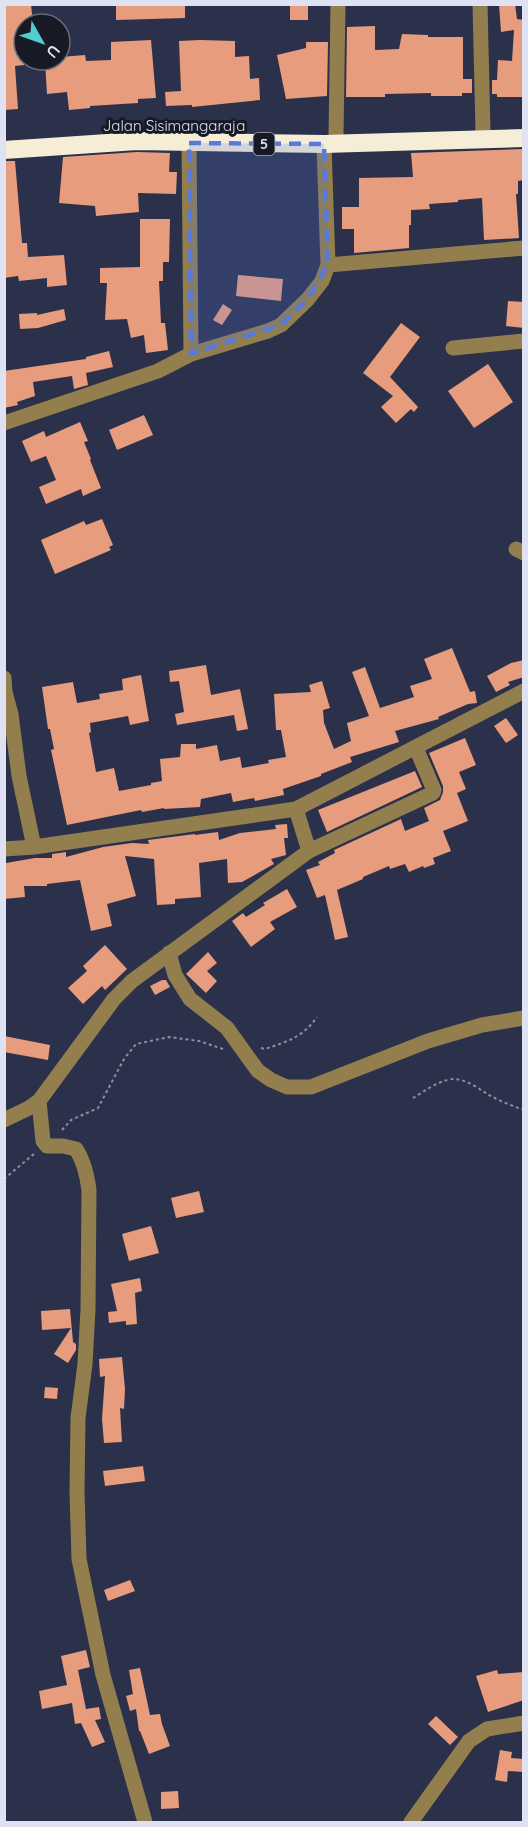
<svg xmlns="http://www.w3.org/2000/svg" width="528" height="1827" font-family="Quicksand,sans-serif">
  <rect width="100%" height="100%" fill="#2c314b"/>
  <path fill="#e79c7e" d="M4,4H31L33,24H24V65L15,66L18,109L4,110Z
    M116,4H185V18L116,20Z
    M290,4H308V20H290Z
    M499,4H515L517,19L524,20V97H497V94H492V80H497L498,60L512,61L514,30L501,32Z
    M375,26V50L399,49L402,34L428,35V37H463V79H472V93H462V96H431V93L385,94V97H346L347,27Z
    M151,40L156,98L138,99V103L90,106V108L69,110L67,92L47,94L45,62L60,61V57L85,55L86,61L111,60V42Z
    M200,40L235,41V57L249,56L250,79L259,78L260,100L192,107V105L166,106L165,92L181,91L179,41Z
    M306,42H328L327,96L286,99L277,55L306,48Z
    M524,149V180L518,181V194H516L519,238L484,240L482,198L458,200V202L429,204L430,209L411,210V225H409V248L354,253V229H342V207H359V178L413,177L411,153Z
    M137,152L170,153L169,172H177L176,194L138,193L139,212L96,216L95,206L59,203L63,157Z
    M4,161H15L22,243H27L28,257L64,255L67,285L47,287V278L19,281L18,276L4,278Z
    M140,219H170L169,262H163V281H159L161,323H165L168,350L146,353L144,335L131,338L127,319L105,320L107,283H100V268L140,267Z
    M238,275L283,279L281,301L236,296Z
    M508,301L524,302V328L506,326Z
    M223,304L232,310L222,325L213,320Z
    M64,309L66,320L38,328L20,329L19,314L37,313V315Z
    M401,323L420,337L390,377L418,407L414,412L411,409L396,423L381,407L393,396L363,373Z
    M109,351L113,367L86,373L88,385L74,389L72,376L33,382L35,396L17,402L18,405L4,408V371L86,359V357Z
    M488,364L513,402L474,428L448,391Z
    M144,415L153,435L117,450L109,430Z
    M80,422L88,441L84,442L91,459L90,460L101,488L83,496L81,489L46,504L39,487L56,480L46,456L31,462L22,441L44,431L46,437Z
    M102,519L113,545L109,547L111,550L55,574L41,540L84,521L86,525Z
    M452,648L470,692L475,691L477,703L468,704L438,717L439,719L395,731L399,742L350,757L352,762L321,774V776L283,789L284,795L255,801L254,798L233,802L231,793L201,799L200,807L164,809V808L142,812L141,810L67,825L51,750L54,749L50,729H48L42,687L73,682L77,703L100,699L99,694L123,690L122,679L141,675L149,721L130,725L128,716L90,723L91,732L89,733L96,772L114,768L119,791L151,785V783L162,781L160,759L180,757L181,744H196V749L217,745L220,761L240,757L242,768L269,763L268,760L286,757L281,730H276L274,694L311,692L309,685L322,681L330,708L323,710L324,723L334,749L351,741L347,723L369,716L352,672L365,667L380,708L414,697L410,686L432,679L424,659Z
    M524,660V677L508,682L510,685L496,692L487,676L511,663Z
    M206,665L211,695L240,689L248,729L237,731L234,715L177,725L175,714L184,712L179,681L170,682L169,671Z
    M506,718L518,735L506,743L494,726Z
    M465,738L476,765L459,772L466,789L457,793L468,821L443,831L451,851L433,858L435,864L424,868L423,866L409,872L405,864L390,869L389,866L363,877V879L337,890L348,937L335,940L325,895L317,898L306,870L320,865L318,862L335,853L334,850L401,819L405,831L429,821L424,808L440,800L443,792V786L429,753Z
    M415,771L422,787L327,832L318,810Z
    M287,824L288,838H284L286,855L271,859L274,864L242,882L228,883L227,859L199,863L201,897L175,899V904L157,905L154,859L125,856L136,896L107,904L112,926L91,931L80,880L47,884V886H24L25,897L4,899V866H6V863L35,858H52V854L66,852V857L103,847L132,843L149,844L148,840L195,834V835L218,832L219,840L240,833L276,829L275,825Z
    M287,889L297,907L270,922L275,929L251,947L232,921L243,913L246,917L265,905L263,903Z
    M105,945L127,969L105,990L102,986L83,1004L68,988L87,971L83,966Z
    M208,952L217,963L207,971L217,981L206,993L186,974Z
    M162,980H166L170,987L155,995L150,986Z
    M4,1036L50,1045L48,1060L4,1052Z
    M199,1191L204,1212L176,1218L171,1198Z
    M151,1226L159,1253L129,1261L122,1234Z
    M140,1278L142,1291L135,1293L137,1324L126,1325V1321L109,1323L108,1312L117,1311L111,1284Z
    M70,1309L73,1342L76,1344V1350L68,1363L54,1354L71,1328L42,1330L41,1311Z
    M122,1357L125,1389L124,1409L120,1408L122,1442L104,1443L102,1419L105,1376L100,1377L99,1359Z
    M45,1387L58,1388L57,1399L44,1398Z
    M143,1466L145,1481L105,1486L103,1471Z
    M130,1580L135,1591L108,1601L104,1590Z
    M86,1650L90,1667L78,1670L86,1709L99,1707L101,1719L95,1720L105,1742L92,1747L81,1723L75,1724L72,1703L42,1709L39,1691L67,1685L61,1656Z
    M140,1668L150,1715L160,1714L162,1724L170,1746L149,1754L140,1731H139L136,1709L130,1711L126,1696L133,1694L129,1670Z
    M497,1670L498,1674L524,1672V1700L488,1712L476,1676Z
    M436,1716L458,1737L450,1745L428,1724Z
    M500,1750L512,1752L511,1758L524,1759V1772L508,1771L507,1782L495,1780Z
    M178,1791L179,1808L161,1809V1792Z"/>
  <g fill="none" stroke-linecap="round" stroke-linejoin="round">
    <path stroke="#8b8fa4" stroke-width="2" stroke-dasharray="3 3" stroke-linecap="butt" d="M261,1048L265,1049C288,1041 302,1038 317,1017
      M413,1098C425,1091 440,1079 455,1079C468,1080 479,1089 489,1095C500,1101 512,1106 524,1110
      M62,1130L71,1120L98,1108L124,1059L136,1044L169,1037L199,1041L223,1049
      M4,1179L35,1153"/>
    <path stroke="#937e4d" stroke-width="15" d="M480,4L483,132
      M336,136L338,4
      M189,143L191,354
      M328,265L524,248
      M453,348L524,341
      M4,423L158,371L191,354L268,331L281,325L308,299L322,281L328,265L324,144
      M516,549L524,553
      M4,678L5,692L11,714L19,776L34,847
      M4,849L34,847L296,809L524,691
      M309,851L433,793L434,790L416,748
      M169,953L175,975L190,999L227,1028L258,1071L271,1080L287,1087H311L428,1041L482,1025L524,1018
      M39,1101L43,1141L47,1146H63L76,1149C84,1161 87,1175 89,1190L88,1309L85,1364L78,1418L77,1492L79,1559L103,1675L145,1822
      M4,1120L29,1108L39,1101L114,999L132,981L309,851L296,809
      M411,1822L469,1741L487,1729L524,1723"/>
    <path stroke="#f6edd6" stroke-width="18" d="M4,150L137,141L324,144L524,138"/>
  </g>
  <path fill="#577ae0" fill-opacity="0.2" stroke="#577ae0" stroke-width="4.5" stroke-dasharray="12 8" stroke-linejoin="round" d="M189,143L324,144L328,265L308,299L281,325L191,354Z"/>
  <g text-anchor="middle" stroke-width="6" stroke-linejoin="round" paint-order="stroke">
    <rect fill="#171a25" stroke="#a2a6b5" stroke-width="1.5" x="253.5" y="133" width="21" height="22" rx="4.5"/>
    <g font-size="14" font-weight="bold" fill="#dee2f3">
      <text x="264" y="149">5</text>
    </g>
    <g font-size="15" fill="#dee2f3" stroke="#171a25">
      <text x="174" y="131">Jalan Sisimangaraja</text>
    </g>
  </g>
  <rect width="528" height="1827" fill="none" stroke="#dee2f3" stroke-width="12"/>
  <g transform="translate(42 42) rotate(130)"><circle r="28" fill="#171a25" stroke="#676a77" stroke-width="1.5"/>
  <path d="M0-4.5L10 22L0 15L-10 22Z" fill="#52cdcf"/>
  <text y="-9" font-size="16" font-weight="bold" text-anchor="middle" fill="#dee2f3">U</text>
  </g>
</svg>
